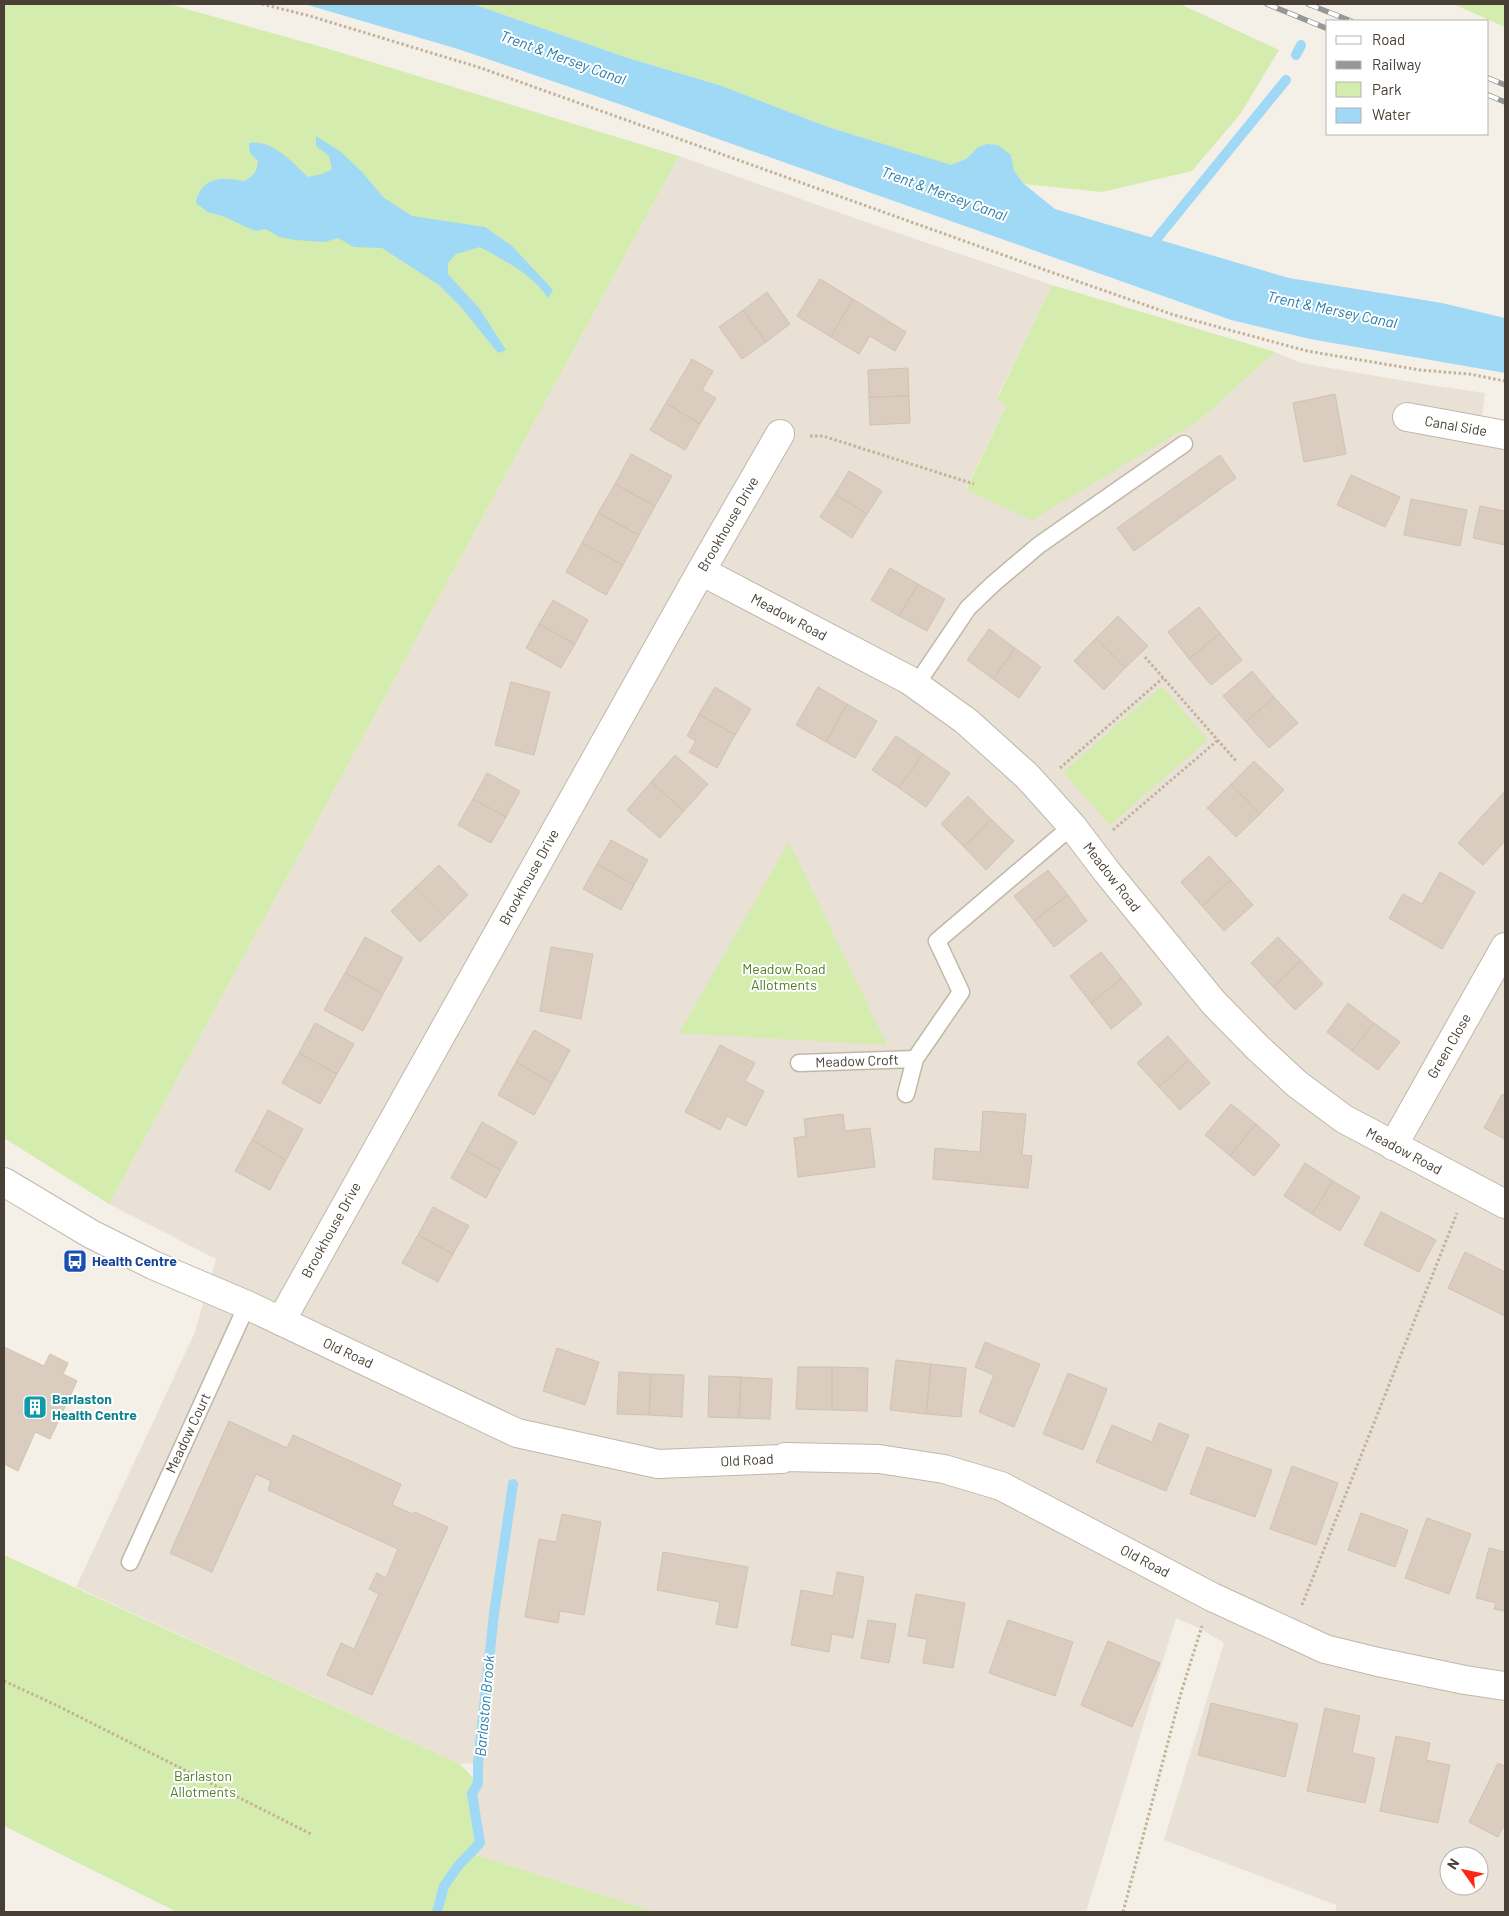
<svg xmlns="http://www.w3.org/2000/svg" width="1509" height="1916" font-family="Barlow,sans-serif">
  <rect width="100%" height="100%" fill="#f5f0e7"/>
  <path fill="#e9e1d5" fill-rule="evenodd" d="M679,156L880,227L1052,285L997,398L1006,405L966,489L1201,419L1275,352L1301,363L1423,384L1485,393L1479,440L1505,445V1912H1336V1905L1164,1840L1224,1643L1201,1629L1176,1618L1086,1912H656L470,1853L480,1842L472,1794L478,1783V1763L460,1764L76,1587L195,1332L216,1259L109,1204ZM1449,1856H1479V1886H1449Z"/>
  <path fill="#d4ecad" d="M4,4H169L329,49L679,156L109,1204L4,1138Z
    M473,4H1180L1279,50L1241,113L1192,171L1102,192L1024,184L1014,171L1011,155L977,148L966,159L951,166L828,127L719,85L628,58Z
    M1453,4H1505V27Z
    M1052,285L1275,352L1201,419L1032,520L966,490L1006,406L997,399Z
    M1162,686L1208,740L1110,825L1063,772Z
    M789,842L887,1045L679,1033Z
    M4,1555L460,1764L478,1783L472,1794L480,1843L470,1853L656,1912H177L4,1826Z"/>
  <path fill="#a0d9f5" d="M304,4H473L628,58L719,85L828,127L951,165L966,159L977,148L987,144L998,145L1011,155L1014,171L1024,184L1055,209L1289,278L1442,303L1505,318V373L1310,339L1231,320L622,105L458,49Z
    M316,136L341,152L362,172L384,198L412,216L485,227L512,246L553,290L548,298C532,274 505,261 480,247L456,254L448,263V274L479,308L506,350L498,353L461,307L439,285L382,248L354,247L338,238L325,242L295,240L279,237L266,229L256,231L246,227L225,217L208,212L196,203C200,177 223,176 244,181C253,176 257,173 258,161L250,153L249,143C272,139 292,162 308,177L322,174L332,169L329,156L316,146Z"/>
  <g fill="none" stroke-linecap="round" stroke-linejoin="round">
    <path stroke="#a0d9f5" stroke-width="10" d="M1296,55L1301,45
      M1149,248L1286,80
      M437,1912L444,1886L458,1866L480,1843L472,1794L478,1783V1763L494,1614L513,1484"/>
  </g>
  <path fill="#dacdbf" stroke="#d2c2af" d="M820,279L853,299L831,337L797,316Z
    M767,292L790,324L766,342L743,310Z
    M853,299L906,332L895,351L870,336L859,354L831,337Z
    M743,310L766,342L742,359L719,327Z
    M692,359L713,371L702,390L716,398L700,424L666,403Z
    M908,368L909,396L869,397L868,370Z
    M1335,394L1346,454L1304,462L1293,403Z
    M909,396L910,423L870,425L869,397Z
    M666,403L700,424L685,450L650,430Z
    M631,454L672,476L655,506L615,484Z
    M1220,455L1236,478L1134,551L1117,528Z
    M849,471L882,491L867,514L835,494Z
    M1351,475L1400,497L1385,527L1337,505Z
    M615,484L655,506L639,535L598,513Z
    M835,494L867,514L852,538L820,517Z
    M1411,499L1467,510L1460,546L1404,535Z
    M1480,506L1505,511V545L1473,538Z
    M598,513L639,535L623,565L582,543Z
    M582,543L623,565L606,595L566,572Z
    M890,568L918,584L899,616L871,600Z
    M918,584L945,599L927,631L899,616Z
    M553,600L588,620L575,644L539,624Z
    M1199,607L1220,633L1189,659L1168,632Z
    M1118,616L1148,646L1125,668L1096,638Z
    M539,624L575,644L561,668L526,648Z
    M989,629L1015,648L993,679L967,660Z
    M1220,633L1242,660L1211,685L1189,659Z
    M1096,638L1125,668L1104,690L1074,661Z
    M1015,648L1041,667L1019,698L993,679Z
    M1252,671L1274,697L1246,722L1223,696Z
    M511,682L550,692L534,755L495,745Z
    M715,687L751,709L735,735L699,714Z
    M818,687L847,704L826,742L796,725Z
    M1274,697L1298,723L1269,748L1246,722Z
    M847,704L877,721L855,758L826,742Z
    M699,714L735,735L717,768L689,752L696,741L687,736Z
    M896,736L923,754L899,788L872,770Z
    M923,754L950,773L926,807L899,788Z
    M675,755L708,784L684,811L651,782Z
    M1254,761L1284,790L1260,814L1231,784Z
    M487,773L520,791L506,817L473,799Z
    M651,782L684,811L660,838L627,810Z
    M1231,784L1260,814L1236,837L1207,808Z
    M1505,791V841L1483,865L1458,843Z
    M968,796L991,819L964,847L941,824Z
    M473,799L506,817L491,843L458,825Z
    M991,819L1014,841L986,870L964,847Z
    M611,840L648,860L634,885L597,864Z
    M1209,856L1231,880L1202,906L1181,882Z
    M597,864L634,885L621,910L583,889Z
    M439,865L468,895L445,918L415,888Z
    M1048,870L1068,895L1034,921L1014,896Z
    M1440,872L1475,892L1442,949L1389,918L1403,894L1422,904Z
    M1231,880L1253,905L1224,931L1202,906Z
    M415,888L445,918L420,942L391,911Z
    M1068,895L1087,921L1054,947L1034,921Z
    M365,937L403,958L383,994L345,973Z
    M1278,937L1301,960L1273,987L1251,963Z
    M551,947L593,954L581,1019L540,1011Z
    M1101,952L1122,978L1091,1003L1070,976Z
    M1301,960L1323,984L1295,1010L1273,987Z
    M345,973L383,994L363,1031L324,1010Z
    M1122,978L1142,1004L1111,1029L1091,1003Z
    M1348,1003L1374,1023L1352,1051L1327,1032Z
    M315,1023L354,1044L337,1074L299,1053Z
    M1374,1023L1400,1042L1378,1070L1352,1051Z
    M534,1030L570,1050L552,1083L516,1062Z
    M1168,1036L1189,1060L1159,1087L1137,1063Z
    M720,1045L755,1063L745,1081L764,1091L746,1126L727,1116L720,1130L685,1112Z
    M299,1053L337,1074L320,1104L282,1083Z
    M1189,1060L1210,1083L1180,1110L1159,1087Z
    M516,1062L552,1083L534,1115L498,1095Z
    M1502,1094L1505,1096V1139L1484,1128Z
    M1231,1104L1256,1124L1230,1156L1205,1135Z
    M268,1110L303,1129L286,1160L252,1140Z
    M983,1111L1026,1114L1022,1155L1032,1156L1028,1188L933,1179L935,1148L980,1152Z
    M843,1114L845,1131L870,1128L875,1167L798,1177L794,1138L806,1136L804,1119Z
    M482,1122L517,1142L501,1170L466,1151Z
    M1256,1124L1280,1145L1254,1176L1230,1156Z
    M252,1140L286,1160L270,1190L235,1171Z
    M466,1151L501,1170L486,1198L451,1178Z
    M1305,1163L1333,1181L1312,1214L1284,1196Z
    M1333,1181L1360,1197L1340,1231L1312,1214Z
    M433,1207L469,1226L453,1254L418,1235Z
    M1381,1212L1436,1240L1419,1272L1364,1245Z
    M418,1235L453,1254L438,1282L402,1263Z
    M1465,1252L1505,1272V1316L1448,1288Z
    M985,1342L1040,1364L1014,1427L979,1412L994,1375L975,1367Z
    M4,1347L44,1366L50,1354L68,1363L63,1374L77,1381L50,1439L35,1432L18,1471L4,1464Z
    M557,1348L599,1362L585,1405L543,1391Z
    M896,1360L931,1364L926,1414L890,1410Z
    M931,1364L966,1368L961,1417L926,1414Z
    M798,1367H832V1410L796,1409Z
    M832,1367L868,1368L867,1411L832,1410Z
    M619,1372L651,1374L649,1415L617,1414Z
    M1068,1373L1107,1389L1083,1450L1043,1434Z
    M651,1374L684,1375L682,1417L649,1415Z
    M709,1376L741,1377L739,1418L708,1417Z
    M741,1377L772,1379L770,1419L739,1418Z
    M229,1421L287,1448L293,1435L401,1484L392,1505L413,1514L415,1512L448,1527L372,1695L327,1675L341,1643L354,1649L379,1594L369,1589L377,1573L386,1578L398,1549L268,1490L271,1481L256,1474L212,1572L170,1553Z
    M1159,1423L1189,1435L1166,1491L1096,1462L1112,1425L1152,1442Z
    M1207,1447L1272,1470L1255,1517L1190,1494Z
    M1292,1466L1338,1483L1316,1545L1270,1529Z
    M1361,1513L1408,1530L1395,1567L1348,1550Z
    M562,1514L601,1522L584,1615L560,1611L558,1623L525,1617L539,1539L556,1542Z
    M1427,1518L1471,1534L1449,1594L1405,1578Z
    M1489,1548L1505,1552V1611L1494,1609L1496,1603L1476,1598Z
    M663,1552L748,1567L737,1628L716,1624L720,1602L657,1590Z
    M837,1572L864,1577L853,1638L832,1634L829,1652L791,1645L801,1590L833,1596Z
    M916,1594L965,1603L953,1668L923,1663L927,1639L908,1636Z
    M868,1620L896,1624L889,1663L861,1658Z
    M1008,1620L1073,1642L1055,1696L989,1673Z
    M1108,1641L1160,1663L1132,1727L1081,1705Z
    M1211,1703L1298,1724L1285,1777L1198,1755Z
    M1325,1708L1360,1716L1352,1753L1375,1758L1365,1803L1307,1791Z
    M1396,1736L1430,1743L1426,1760L1450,1765L1438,1823L1380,1811Z
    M1498,1763L1505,1766V1829L1503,1827L1498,1837L1469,1822Z"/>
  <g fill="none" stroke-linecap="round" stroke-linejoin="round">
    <g stroke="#c1b7a9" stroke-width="19">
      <path id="service" d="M916,685L968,608L993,584L1039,545L1184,444
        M799,1063L915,1059
        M906,1094L915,1059L961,992L937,941L1072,826
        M130,1562L247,1305"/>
    </g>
    <g stroke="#c1b7a9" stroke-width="30">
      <path id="minor" d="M1407,417L1505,435
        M701,571L909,680L966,721L1026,775L1038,788L1072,826L1107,872L1213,1002L1257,1047L1297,1084L1344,1119L1505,1204
        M1393,1146L1505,947
        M281,1321L701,571L780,434"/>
    </g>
    <g stroke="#c1b7a9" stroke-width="30">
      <path id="tertiary" d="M4,1182L91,1234L153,1265L247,1305L517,1433L658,1464L782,1459L785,1457L879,1459L944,1469L1001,1486L1212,1597L1325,1649L1378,1662L1465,1680L1505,1686"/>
    </g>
    <path stroke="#c4b199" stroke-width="3" stroke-dasharray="2.5 2.5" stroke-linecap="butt" d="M262,4L310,16L481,68L1048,271L1174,315L1307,351L1420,370L1469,374L1505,381
      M810,436H823L974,484
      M1145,657L1236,761
      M1060,768L1163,678
      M1113,830L1218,740
      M1302,1605L1457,1213
      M4,1681L58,1706L311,1834
      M1123,1912L1181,1693L1202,1626"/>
    <use href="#service" stroke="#fff" stroke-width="16"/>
    <use href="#minor" stroke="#fff" stroke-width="28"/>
    <use href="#tertiary" stroke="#fff" stroke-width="28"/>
    <g stroke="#979797" stroke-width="5.5">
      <path id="rail" d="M1267,4L1328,29
        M1308,4L1351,21
        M1488,78L1505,85
        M1488,95L1505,102"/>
    </g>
    <use href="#rail" stroke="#fff" stroke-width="4" stroke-dasharray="11" stroke-linecap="butt"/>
  </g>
  <defs>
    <g id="bus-square" transform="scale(1.25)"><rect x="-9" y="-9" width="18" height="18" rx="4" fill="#1a4fb4" stroke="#fff"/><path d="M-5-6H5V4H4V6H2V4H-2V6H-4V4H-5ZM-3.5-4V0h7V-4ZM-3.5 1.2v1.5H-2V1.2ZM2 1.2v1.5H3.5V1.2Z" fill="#fff"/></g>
    <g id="building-square" transform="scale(1.25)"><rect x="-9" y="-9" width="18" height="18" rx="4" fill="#0f9aa8" stroke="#fff"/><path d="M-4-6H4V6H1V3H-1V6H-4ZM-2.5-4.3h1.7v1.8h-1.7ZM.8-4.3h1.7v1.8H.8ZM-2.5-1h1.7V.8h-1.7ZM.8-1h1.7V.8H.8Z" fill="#fff"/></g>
  </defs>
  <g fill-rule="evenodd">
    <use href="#bus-square" x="75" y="1261"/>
    <use href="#building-square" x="35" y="1407"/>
  </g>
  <g text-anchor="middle" stroke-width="4" stroke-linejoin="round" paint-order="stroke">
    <g font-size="14" fill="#484036" stroke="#fff">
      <text transform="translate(1456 426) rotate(10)" y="5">Canal Side</text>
      <text transform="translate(728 524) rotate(-60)" y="5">Brookhouse Drive</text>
      <text transform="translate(789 617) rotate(28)" y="5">Meadow Road</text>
      <text transform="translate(529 877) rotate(-61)" y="5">Brookhouse Drive</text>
      <text transform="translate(1112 877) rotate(52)" y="5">Meadow Road</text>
      <text transform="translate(1449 1046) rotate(-60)" y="5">Green Close</text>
      <text transform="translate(857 1061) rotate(-2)" y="5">Meadow Croft</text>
      <text transform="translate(1404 1151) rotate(28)" y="5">Meadow Road</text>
      <text transform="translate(331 1230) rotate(-61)" y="5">Brookhouse Drive</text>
      <text transform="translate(348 1353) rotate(25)" y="5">Old Road</text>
      <text transform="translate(188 1433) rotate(-65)" y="5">Meadow Court</text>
      <text transform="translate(747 1460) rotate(-3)" y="5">Old Road</text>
      <text transform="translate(1145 1561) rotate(28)" y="5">Old Road</text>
    </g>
    <g font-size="14" fill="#4e7f24" stroke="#fff">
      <text x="784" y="974">Meadow Road<tspan x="784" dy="16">Allotments</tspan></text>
      <text x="203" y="1781">Barlaston<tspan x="203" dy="16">Allotments</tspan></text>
    </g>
    <g font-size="14" font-weight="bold" fill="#164399" stroke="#fff" text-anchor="start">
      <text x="92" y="1266">Health Centre</text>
    </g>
    <g font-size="14" font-weight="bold" fill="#0d838f" stroke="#fff" text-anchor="start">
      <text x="52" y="1404">Barlaston<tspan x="52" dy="16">Health Centre</tspan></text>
    </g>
    <g font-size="15" font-style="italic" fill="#257dab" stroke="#fff">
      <text transform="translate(563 58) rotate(20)" y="5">Trent &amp; Mersey Canal</text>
      <text transform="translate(944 194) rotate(20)" y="5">Trent &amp; Mersey Canal</text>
      <text transform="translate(1332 310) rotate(12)" y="5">Trent &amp; Mersey Canal</text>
      <text transform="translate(485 1706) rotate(-85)" y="5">Barlaston Brook</text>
    </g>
  </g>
  <rect width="1509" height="1916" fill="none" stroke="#484036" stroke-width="10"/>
  <rect x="1326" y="20" width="162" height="115" fill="#ffffff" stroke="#b6b3af"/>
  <rect x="1336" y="36" width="25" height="8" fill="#ffffff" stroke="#b6b3af"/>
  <text x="1372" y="45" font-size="15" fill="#484036">Road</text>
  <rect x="1336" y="61" width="25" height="8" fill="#979797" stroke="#b6b3af"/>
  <text x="1372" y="70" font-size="15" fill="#484036">Railway</text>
  <rect x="1336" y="82" width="25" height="15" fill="#d4ecad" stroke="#b6b3af"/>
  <text x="1372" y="95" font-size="15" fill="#484036">Park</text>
  <rect x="1336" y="108" width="25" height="15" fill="#a0d9f5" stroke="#b6b3af"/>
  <text x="1372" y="120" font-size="15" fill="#484036">Water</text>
  <g transform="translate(1464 1871) rotate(303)"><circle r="24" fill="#ffffff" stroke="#b6b3af"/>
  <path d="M0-4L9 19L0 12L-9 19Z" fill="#ff2514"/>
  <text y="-8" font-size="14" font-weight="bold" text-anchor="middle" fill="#484036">N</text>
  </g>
</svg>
